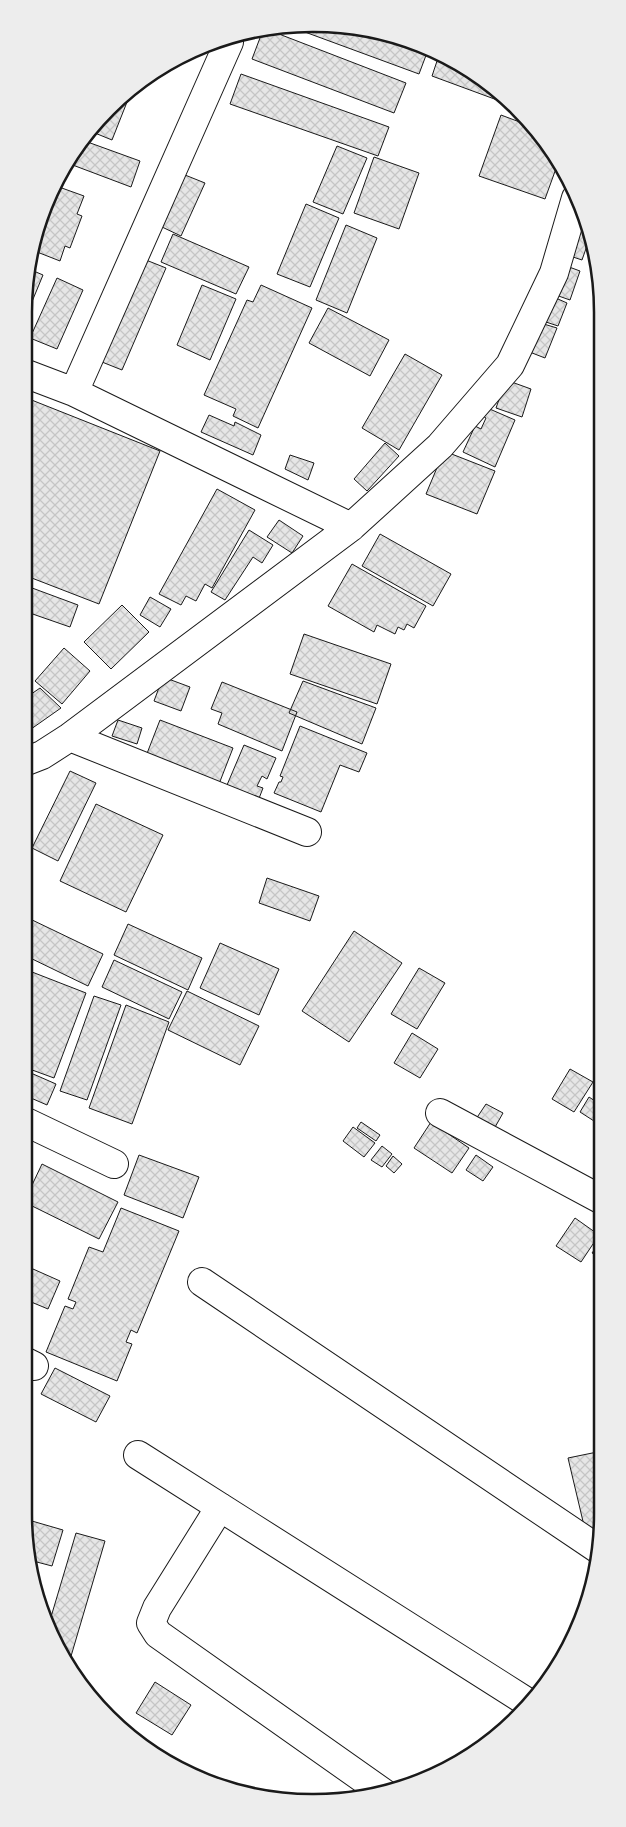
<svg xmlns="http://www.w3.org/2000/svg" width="626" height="1827" font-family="'Noto Sans',sans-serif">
  <defs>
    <pattern id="building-cross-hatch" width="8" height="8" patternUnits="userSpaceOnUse" patternTransform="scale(1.25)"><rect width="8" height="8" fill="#e6e6e6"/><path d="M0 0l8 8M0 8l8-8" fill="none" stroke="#c5c5c5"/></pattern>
  </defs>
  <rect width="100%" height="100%" fill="#fff"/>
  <path fill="url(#building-cross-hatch)" stroke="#1a1a1a" d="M294,28L388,34L428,50L419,74Z
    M266,29L406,83L394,113L252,59L263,30Z
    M439,55L458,63L508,104L432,76Z
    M241,74L389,127L378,156L230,104Z
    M129,97L112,140L90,131Z
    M501,115L533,127L558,163L545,199L479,176Z
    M82,140L140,161L131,187L70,164Z
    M337,146L367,158L343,214L313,202Z
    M374,157L419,173L399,229L354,213Z
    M185,175L205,183L181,236L162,227Z
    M59,187L84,196L77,214L82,216L70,248L65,246L60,261L32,250L34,238Z
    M306,204L339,218L310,287L277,274Z
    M575,220L584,223L589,240L582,260L564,254Z
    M346,225L377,238L347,313L316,300Z
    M173,234L249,267L236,294L161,262Z
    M146,260L166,268L122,370L102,362Z
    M561,264L580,271L570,300L550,293Z
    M29,269L43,275L24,321V313Z
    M57,278L83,290L57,349L30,338Z
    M202,285L236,299L210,360L177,345Z
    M261,285L312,308L258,428L233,416L236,409L204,395L247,300L253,302Z
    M549,295L567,303L558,326L540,320Z
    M328,308L389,340L370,376L309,343Z
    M537,322L557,328L545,358L527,351Z
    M405,354L442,375L399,450L362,428Z
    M506,380L531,389L522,417L496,408Z
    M24,397L160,451L99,604L24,575Z
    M485,407L515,420L495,467L463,452L475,426L481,429L486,418L481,415Z
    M209,415L234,426L235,422L261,435L253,455L201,432Z
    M385,443L399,456L367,491L354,479Z
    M444,451L495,471L477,514L426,494Z
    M290,455L314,463L308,480L285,469Z
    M217,489L255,510L212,588L205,584L196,601L186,596L181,605L159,594Z
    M279,520L303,536L292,553L267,537Z
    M249,530L273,545L262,563L253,557L225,600L211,592Z
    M380,534L451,574L433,606L362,566Z
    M352,564L426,606L414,628L407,624L404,630L398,627L395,634L377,625L374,632L328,606Z
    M24,585L78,605L70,627L24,611Z
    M150,597L171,609L160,627L140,615Z
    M122,605L149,632L111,669L84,642Z
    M304,634L391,664L377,704L290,674Z
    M64,648L90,671L62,704L35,681Z
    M163,677L190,687L181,711L154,701Z
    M303,681L376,708L362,744L289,713Z
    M222,682L297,712L282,751L218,724L222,713L211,709Z
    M40,688L61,708L24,734V699Z
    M118,720L142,728L137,744L112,736Z
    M160,720L233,748L219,784L146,756Z
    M300,726L367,753L359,772L340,765L321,812L274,793L279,782H281L283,777L280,776Z
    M244,745L276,758L267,779L262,776L257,786L263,788L258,801L231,789L232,787L227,785Z
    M70,771L96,783L58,861L32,848Z
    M96,804L163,835L126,912L60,881Z
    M267,878L319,896L310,921L259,903Z
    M28,918L103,954L88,986L24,955V927Z
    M128,924L202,958L188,990L114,955Z
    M354,931L402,963L349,1042L302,1011Z
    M220,943L279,969L259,1015L200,988Z
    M114,960L182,992L169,1019L102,987Z
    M419,968L445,983L417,1029L391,1014Z
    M32,972L86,993L54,1078L24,1067V994Z
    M187,991L259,1026L240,1065L168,1030Z
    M94,996L121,1005L87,1100L60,1091Z
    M126,1005L169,1022L132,1124L89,1108Z
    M412,1033L438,1049L420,1078L394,1063Z
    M570,1069L593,1082L574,1112L552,1099Z
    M24,1070L56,1084L47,1105L24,1095Z
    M589,1097L601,1105L594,1121L580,1112Z
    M486,1104L503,1113L494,1129L476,1119Z
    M361,1122L380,1135L376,1141L357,1128Z
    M431,1122L469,1148L452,1173L414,1148Z
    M353,1127L375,1143L364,1157L343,1141Z
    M382,1146L392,1154L382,1167L371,1160Z
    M24,1148L31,1152L24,1166Z
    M139,1155L199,1177L183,1218L124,1195Z
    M476,1155L493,1167L483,1181L466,1170Z
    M393,1156L402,1164L394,1173L386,1166Z
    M42,1164L118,1202L99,1239L24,1202Z
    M121,1208L179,1231L137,1333L131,1330L126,1342L132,1344L117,1381L46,1352L65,1306L73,1309L76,1302L68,1299L89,1247L103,1252Z
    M575,1218L599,1235L581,1262L556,1246Z
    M602,1239V1270L595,1265L600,1257L592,1253Z
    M33,1269L60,1281L48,1309L24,1299V1290Z
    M55,1368L110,1396L96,1422L41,1394Z
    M602,1451V1514L600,1530L586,1534L568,1458Z
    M25,1519L63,1530L52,1566L33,1561Z
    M76,1533L105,1541L69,1663L48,1627Z
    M155,1682L191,1705L172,1735L136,1713Z"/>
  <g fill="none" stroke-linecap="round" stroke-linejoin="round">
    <g stroke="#1a1a1a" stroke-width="30">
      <path id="minor" d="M24,373L74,392L351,527
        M74,392L229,42
        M70,737L307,832
        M24,762L42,755L70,737L351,527L440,446L510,365L554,273L576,198
        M440,1113L602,1200
        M24,1121L114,1164
        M202,1282L598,1549
        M24,1361L34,1366
        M138,1455L527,1702
        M220,1507L157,1608L151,1623L158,1634L385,1794"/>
    </g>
    <use href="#minor" stroke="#fff" stroke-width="28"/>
  </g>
  <path d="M0 0H626V1827H0ZM312 32H314A280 280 0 0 1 594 312V1514A280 280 0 0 1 314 1794H312A280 280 0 0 1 32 1514V312A280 280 0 0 1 312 32Z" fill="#ededed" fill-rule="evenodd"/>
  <path fill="none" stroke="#1a1a1a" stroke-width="2.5" d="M312 32H314A280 280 0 0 1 594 312V1514A280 280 0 0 1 314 1794H312A280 280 0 0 1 32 1514V312A280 280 0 0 1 312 32Z"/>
</svg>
